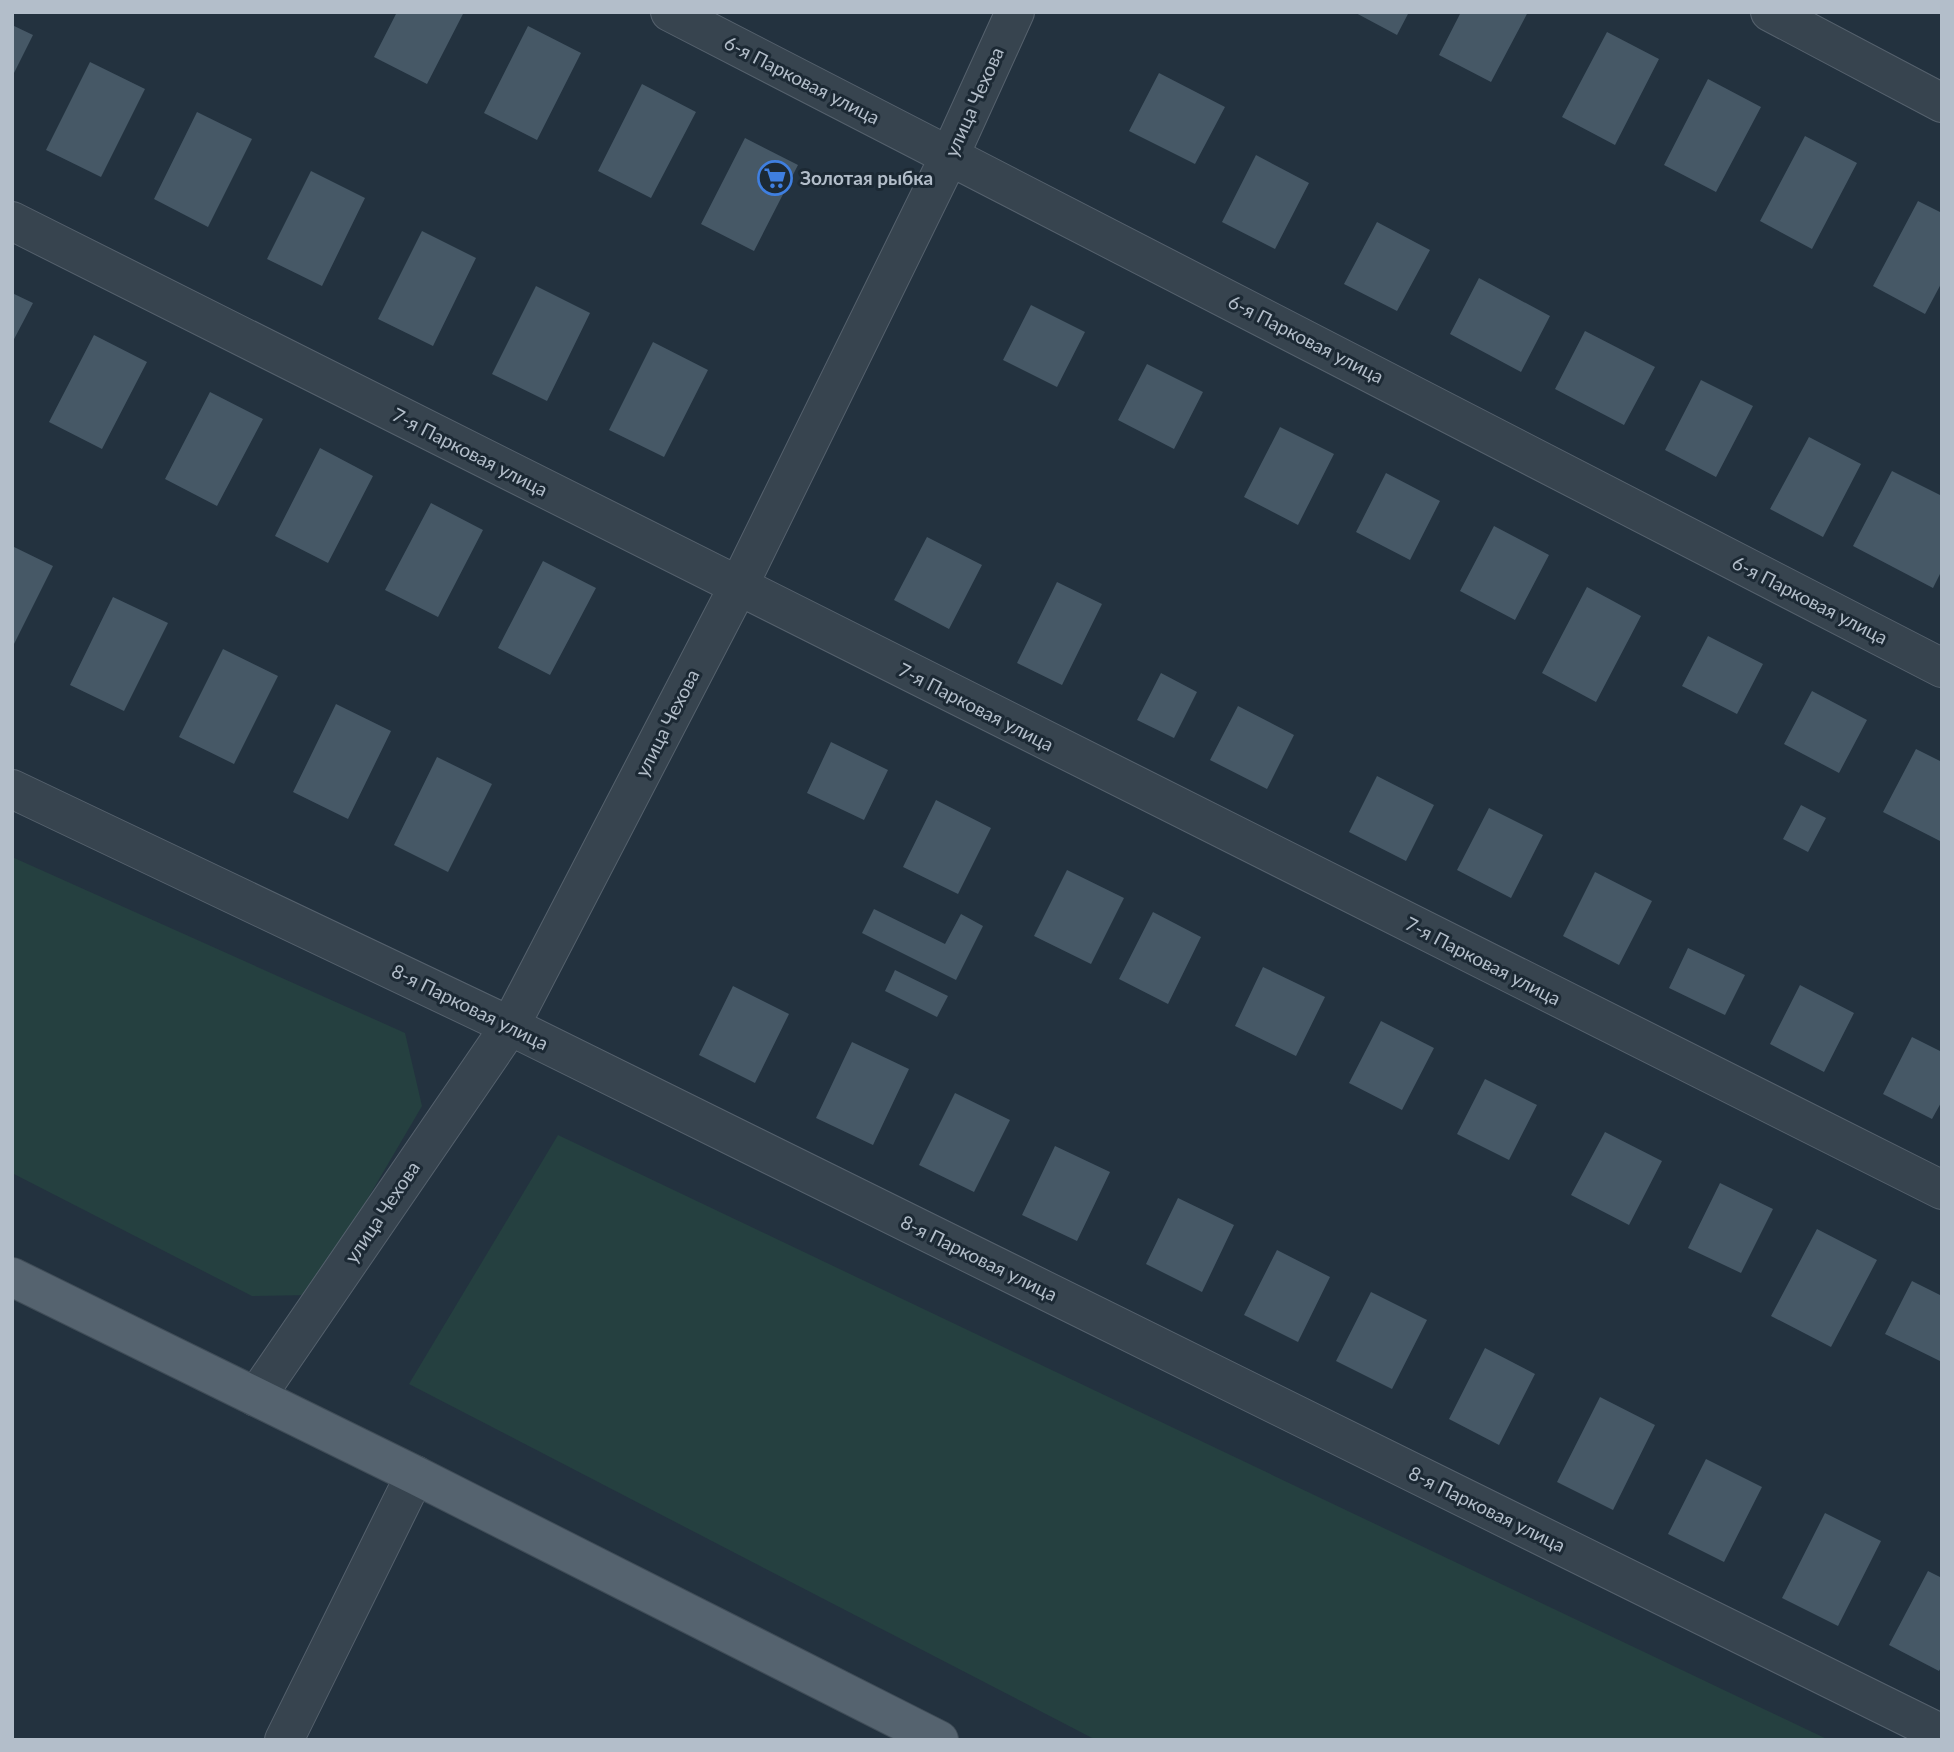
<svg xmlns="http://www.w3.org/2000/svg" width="1954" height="1752" font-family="Lato,sans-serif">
  <rect width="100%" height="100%" fill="#23323f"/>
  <path fill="#254040" d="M12,857L405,1033L422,1106L311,1295L252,1296L12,1173Z
    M558,1135L1829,1740H1096L409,1384Z"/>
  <path fill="#465866" d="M397,12H464L427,84L374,57Z
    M1354,12H1409L1397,35Z
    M1461,12H1528L1491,82L1439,55Z
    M12,25L33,35L12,77Z
    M528,26L581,53L537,140L484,113Z
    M1607,32L1659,59L1615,145L1562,117Z
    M90,62L145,89L101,177L46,150Z
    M1159,73L1225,107L1195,164L1129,131Z
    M1708,79L1761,107L1716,192L1664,165Z
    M642,84L696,112L651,198L598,171Z
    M197,112L252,139L208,227L154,199Z
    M1805,136L1857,163L1812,249L1760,221Z
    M745,138L798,165L754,251L701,224Z
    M1256,155L1309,183L1275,249L1222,222Z
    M311,171L365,198L322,286L267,259Z
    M1918,201L1942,213V282L1925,314L1873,286Z
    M1377,222L1430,250L1397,311L1344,284Z
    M422,231L476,258L433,346L378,319Z
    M1479,278L1550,316L1521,372L1450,334Z
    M536,286L590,313L547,401L492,374Z
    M12,293L33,303L12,343Z
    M1031,305L1085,332L1057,387L1003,360Z
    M1585,331L1655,367L1624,425L1555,389Z
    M94,335L147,362L102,449L49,422Z
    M653,342L708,370L664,457L609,430Z
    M1147,364L1203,392L1174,449L1118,420Z
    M1701,380L1753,406L1716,477L1665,450Z
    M210,392L263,419L217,506L165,479Z
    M1280,427L1334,454L1298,525L1244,497Z
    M1809,437L1861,464L1823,537L1770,509Z
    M320,448L373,476L328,563L275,536Z
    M1892,471L1942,496V570L1933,588L1853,546Z
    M1386,473L1440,501L1410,560L1356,532Z
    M431,503L483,530L438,617L385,590Z
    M1494,526L1549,555L1515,620L1460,591Z
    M927,537L982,565L949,629L894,600Z
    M12,546L53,566L12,648Z
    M543,561L596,588L550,675L498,648Z
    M1057,582L1102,604L1062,685L1017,663Z
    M1587,587L1641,616L1596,702L1542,673Z
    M113,597L168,623L124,711L70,685Z
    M1708,636L1763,664L1737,714L1682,686Z
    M223,649L278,676L234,764L179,737Z
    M1161,673L1197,692L1174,738L1137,720Z
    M1812,691L1867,720L1839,773L1784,744Z
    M336,704L391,731L348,819L293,792Z
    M1238,706L1294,735L1267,789L1210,760Z
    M831,742L888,770L864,820L807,793Z
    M1916,749L1942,762V842L1883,812Z
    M437,757L492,784L448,872L394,845Z
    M1377,776L1434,805L1406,861L1349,832Z
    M936,800L991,828L958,894L903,867Z
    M1801,805L1826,818L1808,852L1783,839Z
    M1489,808L1543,835L1511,898L1457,870Z
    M1067,870L1124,898L1091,964L1034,936Z
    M1595,872L1652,901L1619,965L1563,936Z
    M874,909L945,944L961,914L983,926L956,980L862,933Z
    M1153,912L1201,937L1168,1004L1119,979Z
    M1688,948L1745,975L1725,1015L1669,988Z
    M1263,967L1325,997L1296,1056L1235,1026Z
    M895,970L948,996L937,1017L885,991Z
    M1800,985L1854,1013L1824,1072L1770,1044Z
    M733,986L789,1014L755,1083L699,1055Z
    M1381,1021L1434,1048L1402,1110L1349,1083Z
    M1912,1037L1942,1052V1101L1932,1119L1883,1094Z
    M852,1042L909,1069L873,1145L816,1118Z
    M1485,1079L1537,1105L1509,1160L1457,1134Z
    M955,1093L1010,1120L974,1192L919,1165Z
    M1605,1132L1662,1161L1629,1225L1571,1195Z
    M1055,1146L1110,1172L1077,1241L1022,1215Z
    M1720,1183L1773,1209L1741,1273L1688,1248Z
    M1178,1198L1234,1225L1202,1292L1146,1264Z
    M1817,1229L1877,1260L1831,1347L1771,1316Z
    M1277,1250L1330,1277L1298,1342L1244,1315Z
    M1912,1281L1942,1296V1362L1885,1334Z
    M1371,1292L1427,1320L1392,1389L1336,1361Z
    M1485,1348L1535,1374L1499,1445L1449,1419Z
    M1600,1397L1655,1425L1613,1510L1557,1482Z
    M1706,1459L1762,1487L1724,1562L1668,1534Z
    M1825,1513L1881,1541L1838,1626L1782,1598Z
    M1928,1571L1942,1578V1665L1939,1671L1889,1645Z"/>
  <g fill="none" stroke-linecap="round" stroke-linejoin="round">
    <g stroke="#55616d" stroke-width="40">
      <path id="minor" d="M670,12L1942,668
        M1770,12L1942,103
        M12,221L1942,1190
        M12,789L510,1026L1942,1734
        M256,1397L510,1026L738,587L950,155L1015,12
        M284,1740L415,1475"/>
    </g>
    <g stroke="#404d58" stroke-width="40">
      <path id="major" d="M12,1277L415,1475L939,1740"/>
    </g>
    <use href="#minor" stroke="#37444f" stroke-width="38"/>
    <use href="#major" stroke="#55636f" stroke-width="38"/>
  </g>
  <defs>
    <g id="supermarket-ring" transform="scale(1.75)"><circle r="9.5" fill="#1c2934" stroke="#3f7fe0" stroke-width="1.5"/><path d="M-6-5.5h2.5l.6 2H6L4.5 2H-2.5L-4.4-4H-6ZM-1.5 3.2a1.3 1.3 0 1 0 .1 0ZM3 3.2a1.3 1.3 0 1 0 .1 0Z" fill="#3f7fe0"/></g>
  </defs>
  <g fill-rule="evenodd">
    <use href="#supermarket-ring" x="775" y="178"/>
  </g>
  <g text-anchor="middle" stroke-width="6" stroke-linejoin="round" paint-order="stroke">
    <g font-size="19" fill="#b3beca" stroke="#1c2934">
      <text transform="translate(802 80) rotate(27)" y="7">6-я Парковая улица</text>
      <text transform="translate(974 102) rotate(-66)" y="7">улица Чехова</text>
      <text transform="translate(1306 339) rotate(27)" y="7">6-я Парковая улица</text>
      <text transform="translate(470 452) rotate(27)" y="7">7-я Парковая улица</text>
      <text transform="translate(1810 600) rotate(27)" y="7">6-я Парковая улица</text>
      <text transform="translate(976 707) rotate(27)" y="7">7-я Парковая улица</text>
      <text transform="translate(667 723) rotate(-63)" y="7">улица Чехова</text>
      <text transform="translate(1483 961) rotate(27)" y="7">7-я Парковая улица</text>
      <text transform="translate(470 1007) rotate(26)" y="7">8-я Парковая улица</text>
      <text transform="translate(382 1212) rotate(-56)" y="7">улица Чехова</text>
      <text transform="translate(979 1258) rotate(26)" y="7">8-я Парковая улица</text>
      <text transform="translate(1487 1509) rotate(26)" y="7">8-я Парковая улица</text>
    </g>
    <g font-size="19" font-weight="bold" fill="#b3beca" stroke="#1c2934" text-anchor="start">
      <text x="800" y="185">Золотая рыбка</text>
    </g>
  </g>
  <rect width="1954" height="1752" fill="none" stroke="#b3beca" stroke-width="28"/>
</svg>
